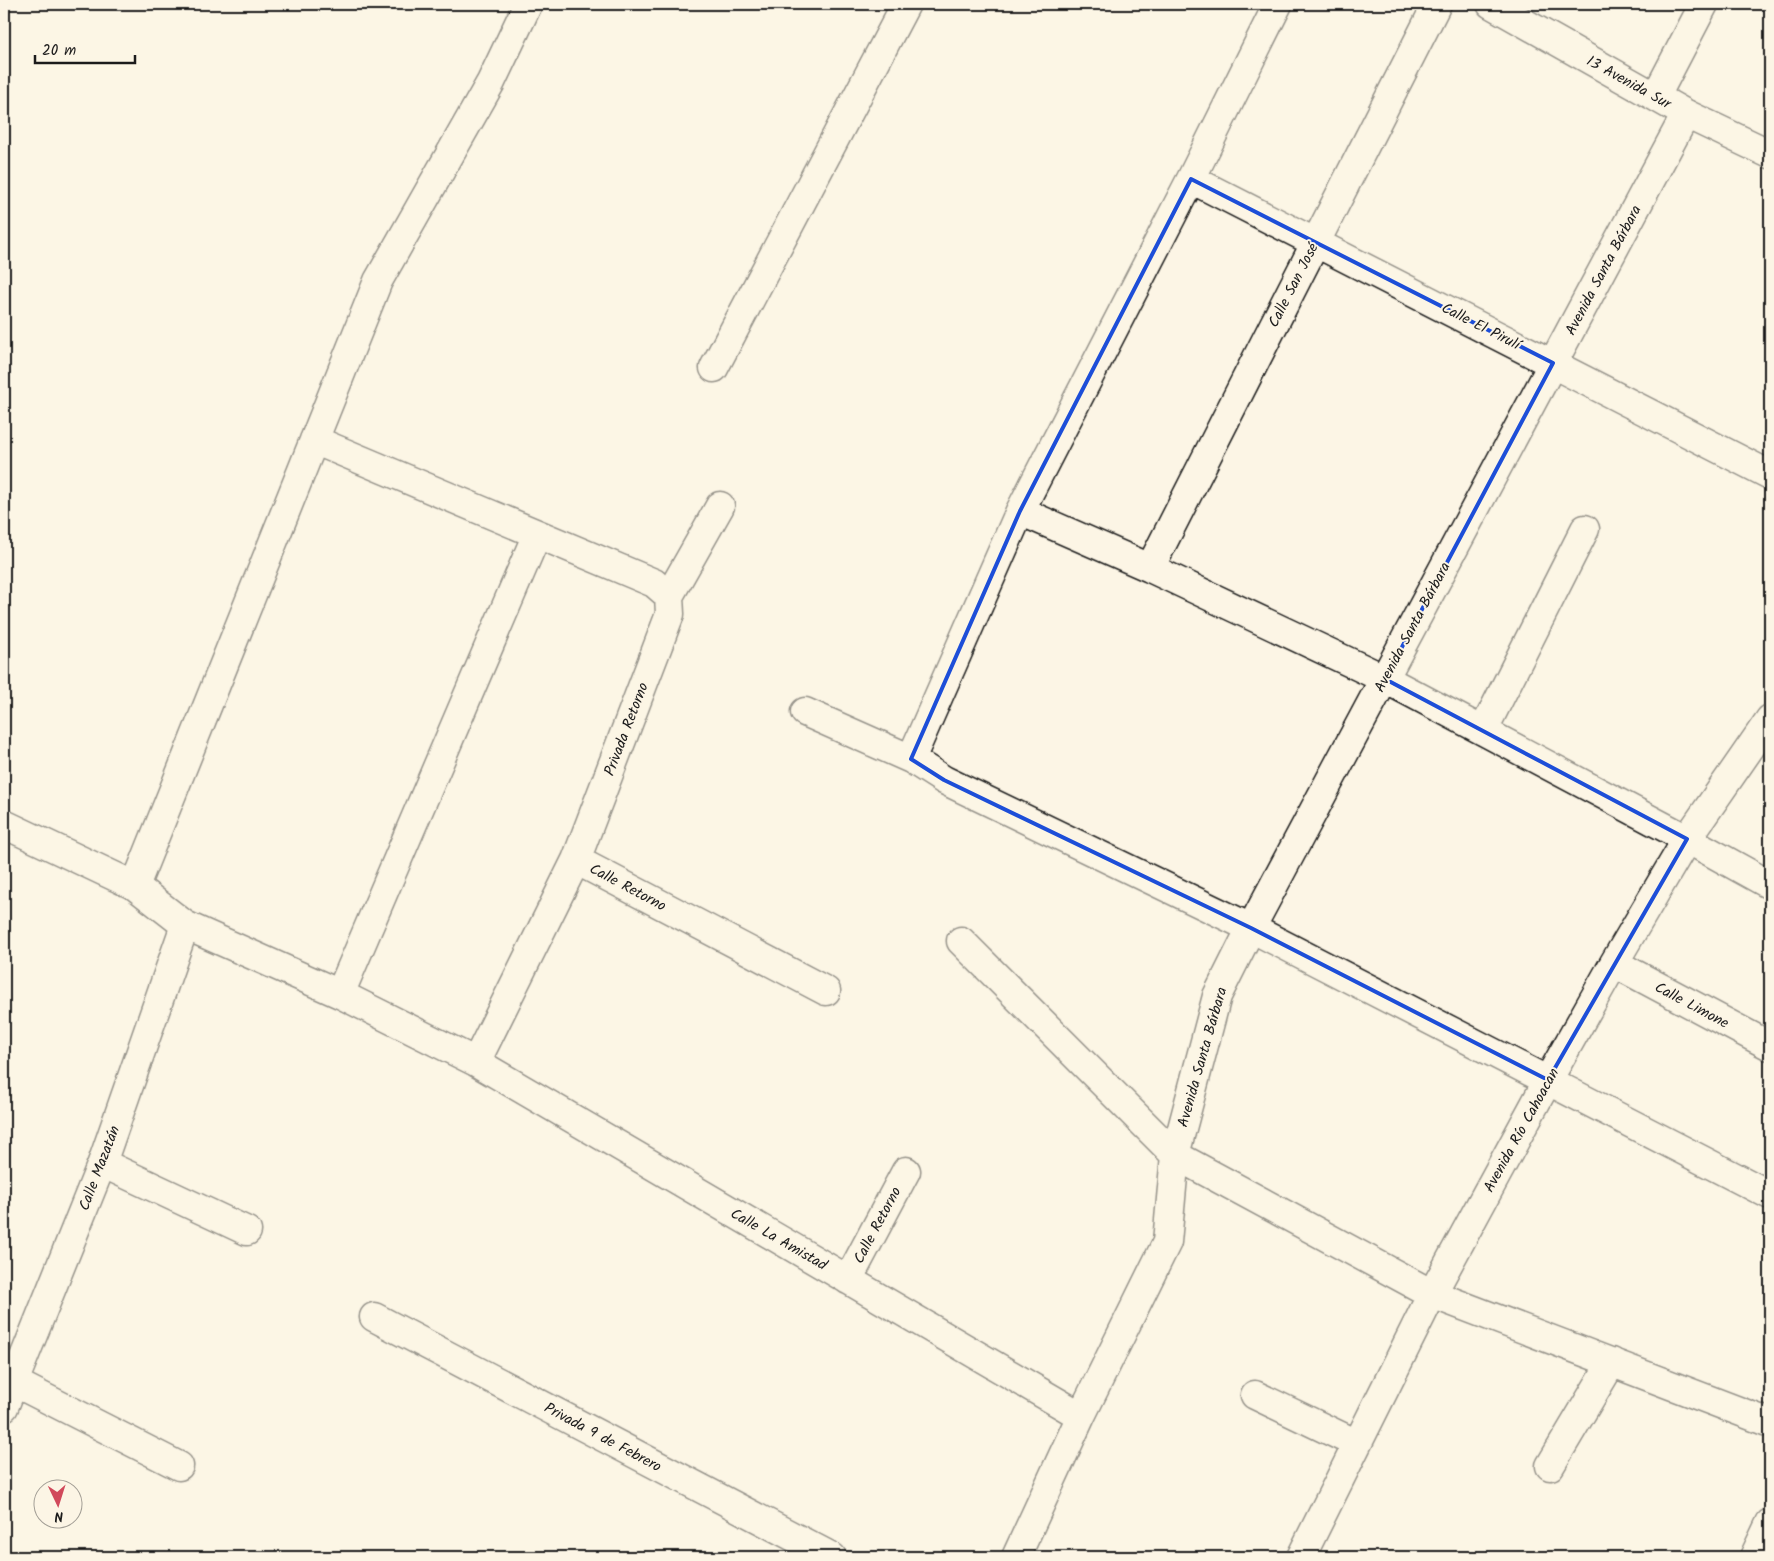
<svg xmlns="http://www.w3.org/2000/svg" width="1774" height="1561" font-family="Kalam,sans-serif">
  <rect width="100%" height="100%" fill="#fcf5e5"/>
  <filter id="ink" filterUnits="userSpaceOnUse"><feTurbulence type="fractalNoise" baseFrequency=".02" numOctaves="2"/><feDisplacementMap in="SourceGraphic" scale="10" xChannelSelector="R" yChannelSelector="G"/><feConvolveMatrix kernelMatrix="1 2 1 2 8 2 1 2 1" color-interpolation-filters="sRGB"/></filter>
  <g filter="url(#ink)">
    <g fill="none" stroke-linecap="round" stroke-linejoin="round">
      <g stroke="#1c1c1c" stroke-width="31">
        <path id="minor" d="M1656,96L1704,4
          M1191,179L1770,475
          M714,368L906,4
          M314,440L654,583L669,596
          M1020,511L1150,568L1385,679L1687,839L1770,885
          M1150,568L1437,4
          M669,596L720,506
          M805,712L911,759L944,780L1251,928L1770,1195
          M1483,731L1585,529
          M911,759L1020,511L1191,179L1278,4
          M4,824L135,886L185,925L340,994L476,1062L1081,1416
          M576,860L826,991
          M135,886L378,281L491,82L528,4
          M961,941L1175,1155L1432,1294L1770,1423
          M1614,963L1770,1046
          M340,994L537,534
          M476,1062L576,860L670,614L669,596
          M102,1163L247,1231
          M848,1280L906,1171
          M374,1317L832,1557
          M4,1377L179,1466
          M1255,1395L1357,1444
          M4,1407L102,1163L185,925
          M1550,1466L1612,1362
          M1016,1557L1081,1416L1167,1242L1175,1155L1217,996L1251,928L1686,114
          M1301,1557L1432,1294L1548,1080L1614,963L1687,839L1770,719
          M1754,1557L1770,1523"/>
      </g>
      <g stroke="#1c1c1c" stroke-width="31">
        <path id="tertiary" d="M1491,4L1686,114L1770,154"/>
      </g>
      <path stroke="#1c1c1c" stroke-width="3" stroke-dasharray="1 4" stroke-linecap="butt" d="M1517,1557L1521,1548"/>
      <use href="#minor" stroke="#fcf5e5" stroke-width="28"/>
      <use href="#tertiary" stroke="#fcf5e5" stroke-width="28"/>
    </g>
  </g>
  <path d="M0 0H1774V1561H0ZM1191,179L1553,363L1385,679L1687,839L1548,1080L1251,928L944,780L911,759L1020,511Z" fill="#fcf5e5" fill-opacity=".55" fill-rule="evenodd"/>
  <path fill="none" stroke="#1d4ed8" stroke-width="4" stroke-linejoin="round" d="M1191,179L1553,363L1385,679L1687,839L1548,1080L1251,928L944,780L911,759L1020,511Z"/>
  <g text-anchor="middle" stroke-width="4" stroke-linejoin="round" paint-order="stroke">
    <g font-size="15" fill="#1c1c1c" stroke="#fcf5e5">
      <text transform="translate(1629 82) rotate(29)" y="5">13 Avenida Sur</text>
      <text transform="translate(1603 270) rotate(-62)" y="5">Avenida Santa Bárbara</text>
      <text transform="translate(1293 285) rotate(-63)" y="5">Calle San José</text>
      <text transform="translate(1481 326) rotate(27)" y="5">Calle El Pirulí</text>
      <text transform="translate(1412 627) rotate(-62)" y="5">Avenida Santa Bárbara</text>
      <text transform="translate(626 729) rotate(-69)" y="5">Privada Retorno</text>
      <text transform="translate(628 887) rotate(28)" y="5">Calle Retorno</text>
      <text transform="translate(1692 1005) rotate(28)" y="5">Calle Limone</text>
      <text transform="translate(1202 1057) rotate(-74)" y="5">Avenida Santa Bárbara</text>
      <text transform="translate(1521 1130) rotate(-61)" y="5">Avenida Río Cahoacan</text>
      <text transform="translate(99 1168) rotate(-69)" y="5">Calle Mazatán</text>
      <text transform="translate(877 1225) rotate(-62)" y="5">Calle Retorno</text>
      <text transform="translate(779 1239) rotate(30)" y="5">Calle La Amistad</text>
      <text transform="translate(603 1437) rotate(28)" y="5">Privada 9 de Febrero</text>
    </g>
  </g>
  <rect width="1774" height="1561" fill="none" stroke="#fcf5e5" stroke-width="20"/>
  <rect x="10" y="10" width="1754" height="1541" fill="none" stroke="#1c1c1c" stroke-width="2" filter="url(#ink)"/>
  <g transform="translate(58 1504) rotate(176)"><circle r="24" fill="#fcf5e5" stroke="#a29e95"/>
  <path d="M0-4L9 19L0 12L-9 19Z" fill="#d1495b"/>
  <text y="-8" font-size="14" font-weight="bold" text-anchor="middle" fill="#1c1c1c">N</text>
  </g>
  <path d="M35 55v8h100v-8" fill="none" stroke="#1c1c1c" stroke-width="2.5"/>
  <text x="42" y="55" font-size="15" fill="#1c1c1c" stroke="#fcf5e5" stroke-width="4" paint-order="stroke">20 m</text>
</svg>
